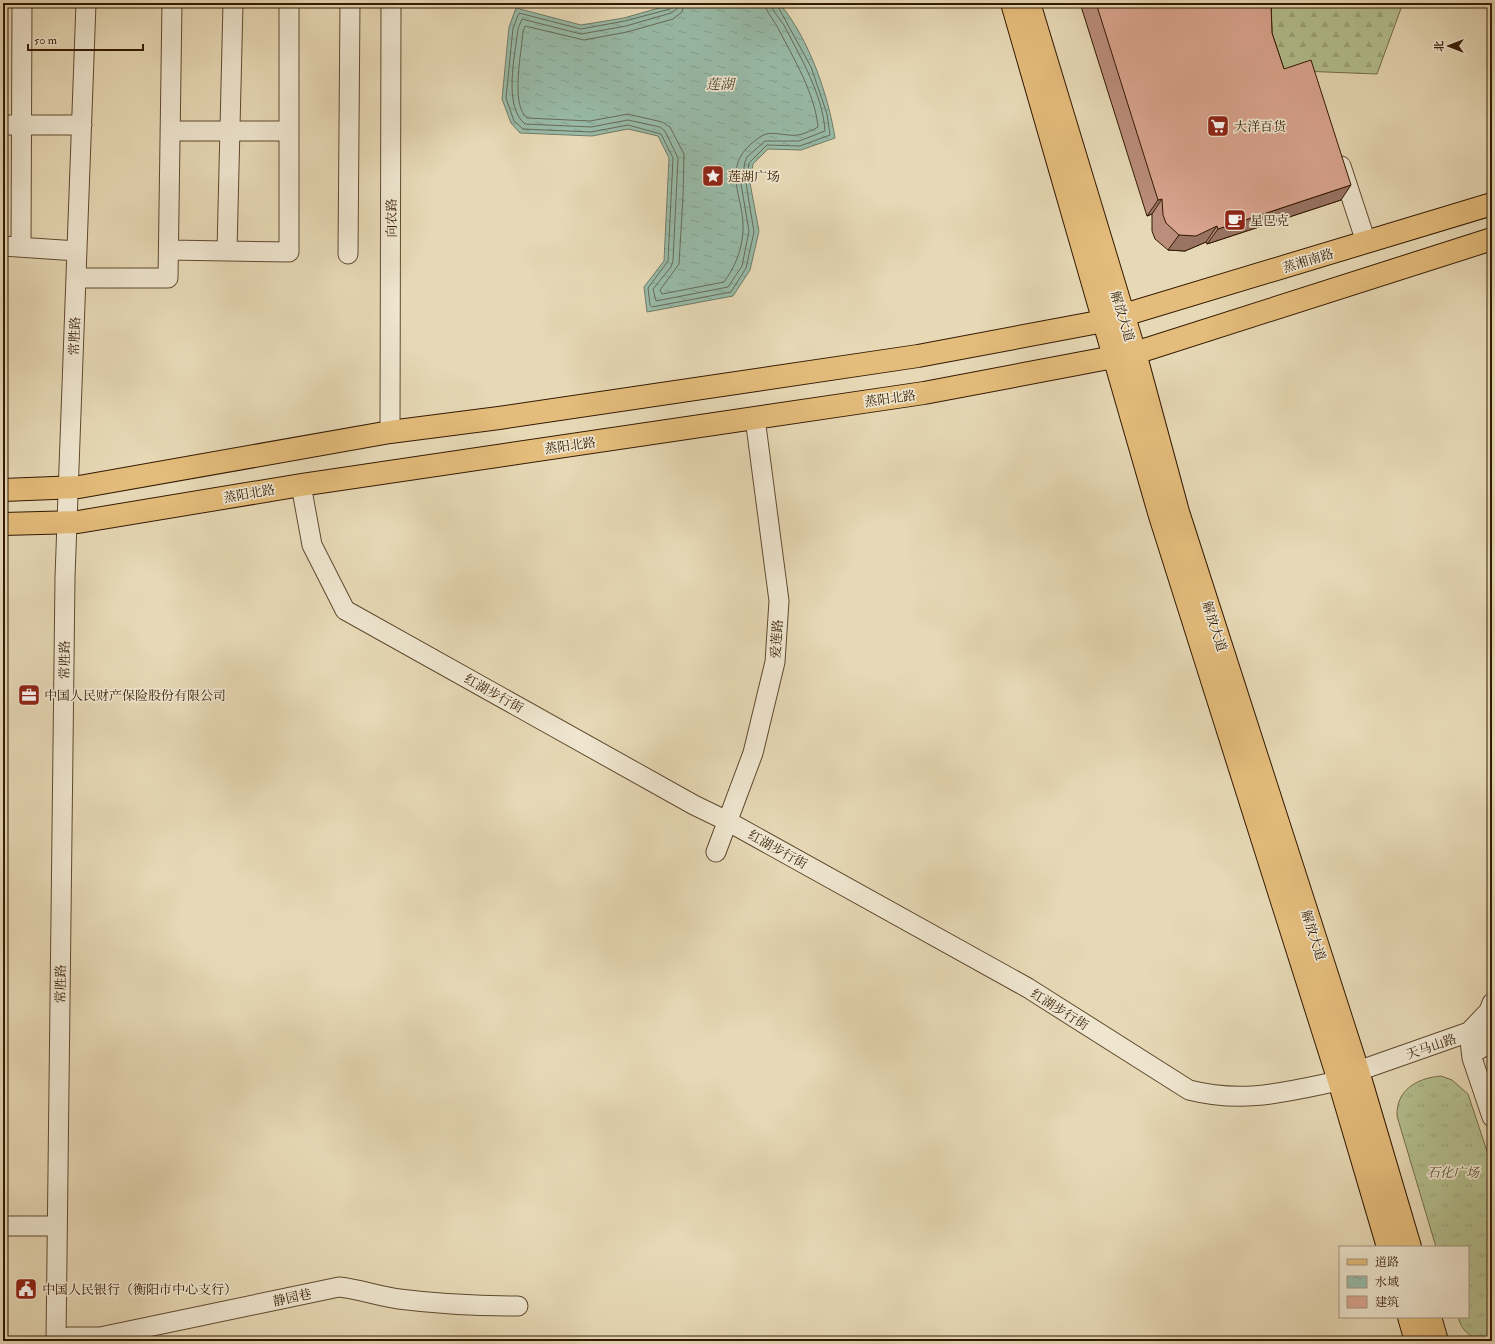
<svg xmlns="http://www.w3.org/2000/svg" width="1495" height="1344" font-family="'IM FELL Double Pica','Noto Serif SC',serif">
  <defs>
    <pattern id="grass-tufts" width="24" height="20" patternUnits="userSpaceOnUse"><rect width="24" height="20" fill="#b4bf8f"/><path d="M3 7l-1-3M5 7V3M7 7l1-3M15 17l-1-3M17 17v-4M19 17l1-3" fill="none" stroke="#9ba47a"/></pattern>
    <pattern id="forest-firs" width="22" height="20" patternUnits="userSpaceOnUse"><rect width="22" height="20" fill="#b4bf8f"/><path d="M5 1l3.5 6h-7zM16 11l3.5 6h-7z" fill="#9ba47a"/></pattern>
    <pattern id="water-ripples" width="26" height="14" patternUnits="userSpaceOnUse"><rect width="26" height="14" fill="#98bba9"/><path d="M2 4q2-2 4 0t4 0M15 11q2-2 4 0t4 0" fill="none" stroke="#83a090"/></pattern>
  </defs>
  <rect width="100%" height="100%" fill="#e7d9b6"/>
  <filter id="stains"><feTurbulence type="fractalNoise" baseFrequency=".005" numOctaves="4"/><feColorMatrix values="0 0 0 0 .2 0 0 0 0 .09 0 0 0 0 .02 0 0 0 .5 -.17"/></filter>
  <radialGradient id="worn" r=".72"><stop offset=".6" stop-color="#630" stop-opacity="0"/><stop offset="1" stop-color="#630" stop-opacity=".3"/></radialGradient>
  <path fill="url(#grass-tufts)" stroke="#746c48" d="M1441,1076L1452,1080L1468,1094L1492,1166V1340C1475,1342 1462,1333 1458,1317H1468V1247H1436L1397,1116C1396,1090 1417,1078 1441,1076Z"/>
  <path fill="url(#forest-firs)" stroke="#746c48" d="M1269,3H1403L1377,74L1301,71L1279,72L1266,14Z"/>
  <path fill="url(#water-ripples)" stroke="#707b66" d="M676,3L780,4C809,39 828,94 835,138L801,150L768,149L753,164L750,183L759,231L750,270L733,296L647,312L644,287L664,261L669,158L658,136L628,129L592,136L520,133L511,123L502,99L509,27L516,8L581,25L624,18Z"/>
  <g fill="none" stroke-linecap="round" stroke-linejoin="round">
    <path stroke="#666a56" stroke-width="1" d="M673,3L670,9L625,21L581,29L519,13L513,28L506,98L514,121L523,129L591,132L628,125L661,134L673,158L668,261L648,288L650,305L652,307L731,292L746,268L754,232L746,183L749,163L767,145L800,146L830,135L827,114L811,67L776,3
      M678,3L677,9L671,13L626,26L581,34L522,19L518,29C515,55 503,106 525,124L591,127L628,120L660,127L665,131L678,158L673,261L671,267L653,289L656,301L728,287L742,266L749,231L741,184L745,162L747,157L765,141H799L825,131C823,96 801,58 785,27C781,19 772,12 771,3
      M684,3L682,12L673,19L627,32L584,40L525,26L523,31C522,51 510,104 527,118L590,121L628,114L662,122L670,127L684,154L683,197L679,264L660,290L662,294L724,282C735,267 742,250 743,231C745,195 717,166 760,137C770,129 786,137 798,135C804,134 813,130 818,127C815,94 794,59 779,30C775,21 766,13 765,3"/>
    <g stroke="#604a2f" stroke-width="21">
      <path id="minor" d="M3,125H82
        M170,131H289
        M1341,166L1366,242
        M3,246L77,251
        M21,247L22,3
        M169,250L289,252V3
        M227,251L233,3
        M348,254L350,3
        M86,278H168L172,3
        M390,432L391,3
        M301,485L312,545L345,610L694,805L729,822L1028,988L1189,1090C1244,1104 1285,1092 1339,1081
        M716,852L753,753L775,662L779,601L755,418
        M1469,1032L1472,1058L1492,1117
        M1480,1049L1492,1025
        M1358,1071L1469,1032L1489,1011L1492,1003
        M3,1226H57
        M68,1337H100L339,1287C359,1289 378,1296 399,1299C438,1304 477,1306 518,1306
        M56,1341L65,577L86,3"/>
    </g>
    <g stroke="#331a02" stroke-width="24">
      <path id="major" d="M3,490L79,487L390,432L499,418L918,356L1104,321L1492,204
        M3,524L78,522L301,485L924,393L1135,353L1492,239"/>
    </g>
    <g stroke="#331a02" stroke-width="24">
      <path id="highway" d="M1012,3L1160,516L1339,1081L1388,1247
        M1029,3L1135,353L1178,512L1358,1071L1410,1247
        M1409,1317L1416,1341
        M1430,1317L1437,1341"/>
    </g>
    <use href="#minor" stroke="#efe6d0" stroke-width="19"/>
    <use href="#major" stroke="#e4bc7b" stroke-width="22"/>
    <use href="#highway" stroke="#e4bc7b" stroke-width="22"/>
  </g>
  <path fill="#bb8e7c" stroke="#331a02" d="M1080,3H1271L1272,33L1284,69L1341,200L1207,244L1206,242L1185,251L1168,250L1155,239L1152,231V214L1147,216Z"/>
  <path fill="#997465" stroke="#331a02" d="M1351,185L1341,200L1207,244L1218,229Z
    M1162,199L1152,214L1147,216L1158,200Z
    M1217,226L1206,242L1185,251L1168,250L1179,235Z"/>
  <path fill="#daa590" stroke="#331a02" d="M1096,3H1271L1272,33L1284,69L1311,60L1351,185L1218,229L1217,226L1196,236L1179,235L1166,223L1163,215L1162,199L1158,200Z"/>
  <defs>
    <g id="supermarket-square" transform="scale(1.15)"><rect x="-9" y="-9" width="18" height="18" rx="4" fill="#8f2418" stroke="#efe6d0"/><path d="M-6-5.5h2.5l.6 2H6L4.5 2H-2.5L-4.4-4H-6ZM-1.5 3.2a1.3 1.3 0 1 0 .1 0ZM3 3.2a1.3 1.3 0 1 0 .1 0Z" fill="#fff"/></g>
    <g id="sight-square" transform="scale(1.15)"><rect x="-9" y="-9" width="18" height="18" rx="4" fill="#8f2418" stroke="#efe6d0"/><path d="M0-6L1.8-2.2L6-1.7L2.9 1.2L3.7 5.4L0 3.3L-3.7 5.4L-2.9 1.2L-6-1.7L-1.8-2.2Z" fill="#fff"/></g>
    <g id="cafe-square" transform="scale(1.15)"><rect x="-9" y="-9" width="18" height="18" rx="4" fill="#8f2418" stroke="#efe6d0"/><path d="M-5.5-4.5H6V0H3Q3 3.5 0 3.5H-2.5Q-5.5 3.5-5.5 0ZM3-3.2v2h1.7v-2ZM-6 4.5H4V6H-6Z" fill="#fff"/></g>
    <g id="office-square" transform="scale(1.15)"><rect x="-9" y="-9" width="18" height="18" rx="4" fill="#8f2418" stroke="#efe6d0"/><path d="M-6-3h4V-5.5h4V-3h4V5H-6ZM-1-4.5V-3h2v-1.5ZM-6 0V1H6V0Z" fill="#fff"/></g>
    <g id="civic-square" transform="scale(1.15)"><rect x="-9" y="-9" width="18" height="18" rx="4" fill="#8f2418" stroke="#efe6d0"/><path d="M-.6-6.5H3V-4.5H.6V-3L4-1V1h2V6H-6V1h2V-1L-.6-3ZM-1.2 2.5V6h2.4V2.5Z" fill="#fff"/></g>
  </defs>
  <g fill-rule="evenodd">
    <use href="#supermarket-square" x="1218" y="126"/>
    <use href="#sight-square" x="713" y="176"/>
    <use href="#cafe-square" x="1235" y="220"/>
    <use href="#office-square" x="29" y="695"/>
    <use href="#civic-square" x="26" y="1289"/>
  </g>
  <g text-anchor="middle" stroke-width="3.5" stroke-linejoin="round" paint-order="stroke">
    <g font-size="13" fill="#331a02" stroke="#efe6d0" text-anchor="start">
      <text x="1234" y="131">大洋百货</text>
      <text x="728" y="181">莲湖广场</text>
      <text x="1250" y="225">星巴克</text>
      <text x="44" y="700">中国人民财产保险股份有限公司</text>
      <text x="42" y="1294">中国人民银行（衡阳市中心支行）</text>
    </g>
    <g font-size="13" fill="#331a02" stroke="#efe6d0">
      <text transform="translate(391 218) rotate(-90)" y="5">向农路</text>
      <text transform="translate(1308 260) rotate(-17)" y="5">蒸湘南路</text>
      <text transform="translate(1123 316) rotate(73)" y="5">解放大道</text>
      <text transform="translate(74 336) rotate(-88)" y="5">常胜路</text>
      <text transform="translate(890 398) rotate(-8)" y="5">蒸阳北路</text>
      <text transform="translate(570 445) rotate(-8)" y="5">蒸阳北路</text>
      <text transform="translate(249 493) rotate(-10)" y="5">蒸阳北路</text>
      <text transform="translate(1215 626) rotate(72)" y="5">解放大道</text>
      <text transform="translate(776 639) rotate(-86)" y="5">爱莲路</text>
      <text transform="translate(64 660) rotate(-89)" y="5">常胜路</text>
      <text transform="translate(494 693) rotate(29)" y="5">红湖步行街</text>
      <text transform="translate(778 849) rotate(29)" y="5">红湖步行街</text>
      <text transform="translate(1314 935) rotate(72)" y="5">解放大道</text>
      <text transform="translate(60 984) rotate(-89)" y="5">常胜路</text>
      <text transform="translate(1060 1009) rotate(32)" y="5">红湖步行街</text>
      <text transform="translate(1431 1046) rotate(-19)" y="5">天马山路</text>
      <text transform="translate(292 1297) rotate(-12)" y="5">静园巷</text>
    </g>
    <g font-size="13" font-style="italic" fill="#5a4c2c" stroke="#efe6d0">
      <text x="1453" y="1177">石化广场</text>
    </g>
    <g font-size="14" font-style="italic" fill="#514a34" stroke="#efe6d0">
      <text x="720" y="89">莲湖</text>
    </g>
  </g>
  <rect width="1495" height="1344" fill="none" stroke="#e7d9b6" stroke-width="16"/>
  <rect x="4" y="4" width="1487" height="1336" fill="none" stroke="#331a02" stroke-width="2"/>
  <rect x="8" y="8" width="1479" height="1328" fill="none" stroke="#331a02"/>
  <rect x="1339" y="1246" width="130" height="72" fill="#efe6d0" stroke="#a4947e"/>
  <rect x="1347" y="1259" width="20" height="6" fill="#e4bc7b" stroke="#a4947e"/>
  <text x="1375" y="1266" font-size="12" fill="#331a02">道路</text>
  <rect x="1347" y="1276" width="20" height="12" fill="url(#water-ripples)" stroke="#a4947e"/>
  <text x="1375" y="1286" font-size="12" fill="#331a02">水域</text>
  <rect x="1347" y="1296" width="20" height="12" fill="#daa590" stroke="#a4947e"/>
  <text x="1375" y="1306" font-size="12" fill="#331a02">建筑</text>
  <g transform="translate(1449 46) rotate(270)" stroke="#efe6d0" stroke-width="3" paint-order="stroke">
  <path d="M0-3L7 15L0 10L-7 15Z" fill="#331a02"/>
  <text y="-6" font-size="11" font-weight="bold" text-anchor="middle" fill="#331a02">北</text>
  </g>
  <path d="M28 44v6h115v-6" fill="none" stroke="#331a02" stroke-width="2"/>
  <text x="34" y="44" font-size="12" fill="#331a02" stroke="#efe6d0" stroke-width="3" paint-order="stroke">50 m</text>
  <rect width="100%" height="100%" filter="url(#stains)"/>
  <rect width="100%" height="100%" fill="url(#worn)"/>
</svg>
